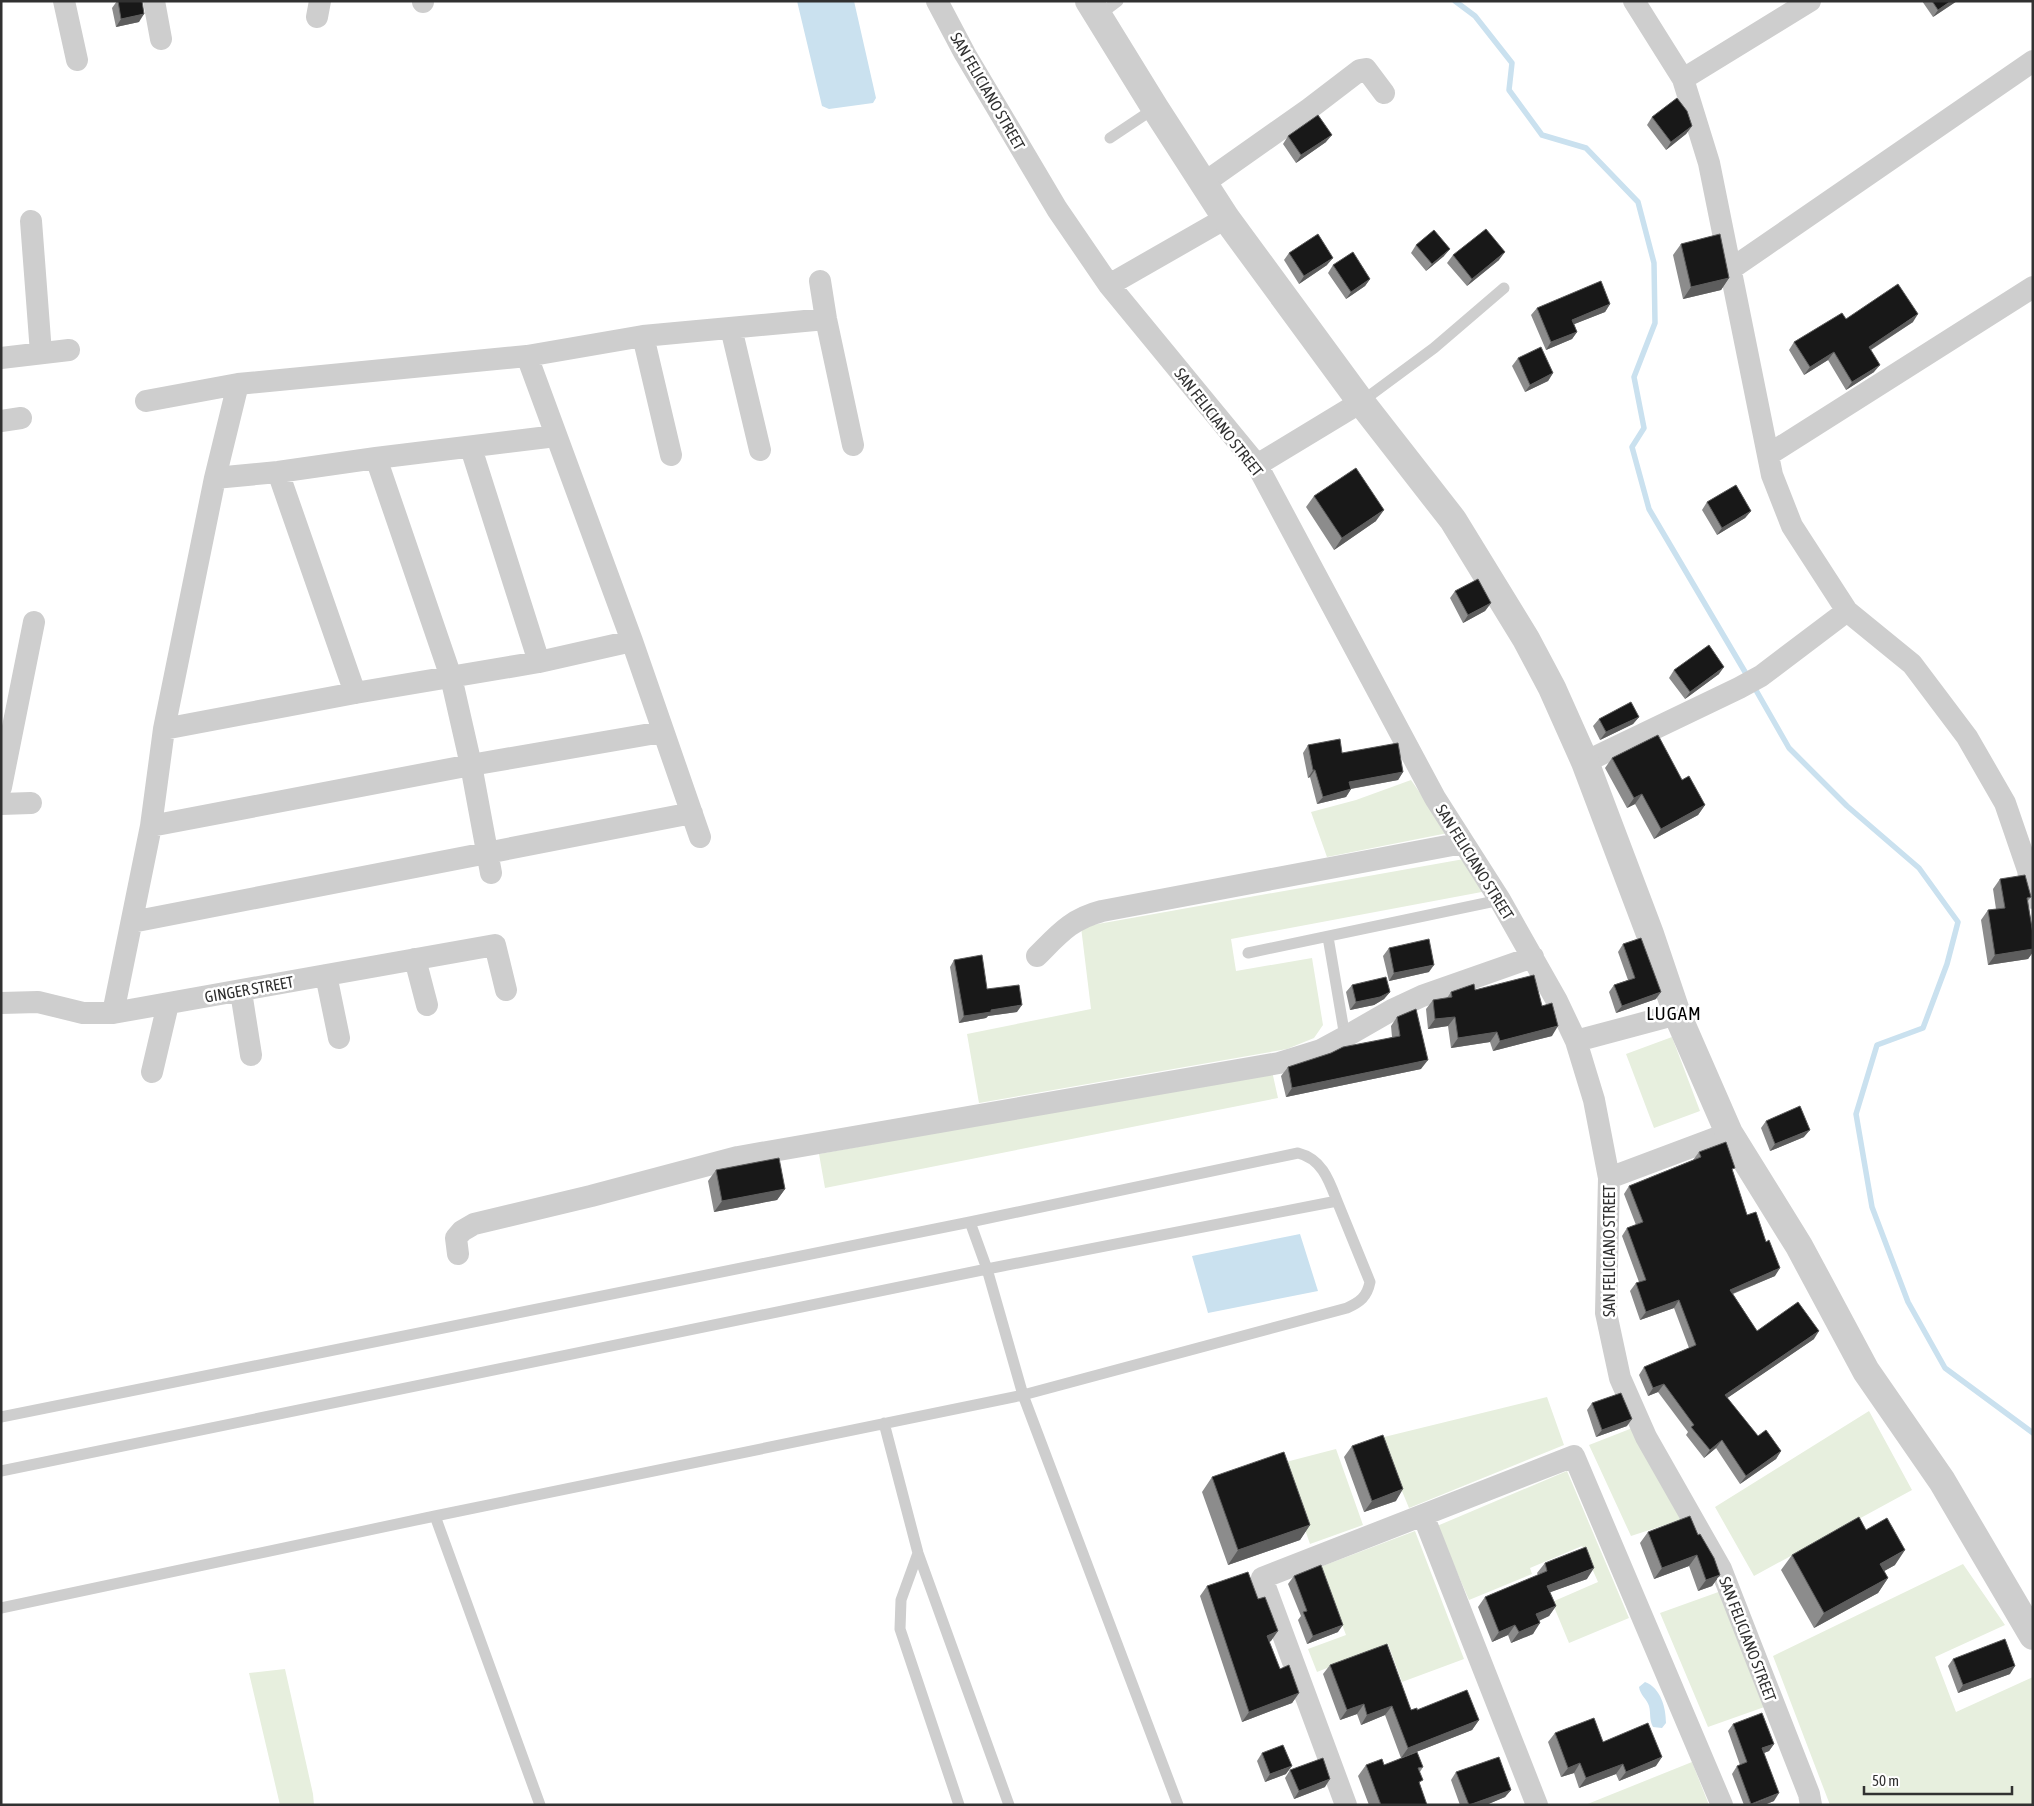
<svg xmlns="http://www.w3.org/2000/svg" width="2034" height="1806" font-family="'Asap Condensed',sans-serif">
  <rect width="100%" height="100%" fill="#fff"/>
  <path fill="#e7efde" d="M1411,780L1448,833L1327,857L1311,812L1356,800Z
    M1464,859L1487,891L1231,939L1236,971L1312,958L1323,1025L1314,1038L1287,1049L979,1103L967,1034L1091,1009L1081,927Z
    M1672,1037L1700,1111L1654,1128L1626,1054Z
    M1272,1071L1278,1098L825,1188L819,1154Z
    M1547,1397L1564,1445L1409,1508L1380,1438Z
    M1869,1411L1912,1490L1754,1576L1715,1507Z
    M1635,1427L1686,1518L1631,1536L1589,1445Z
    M1336,1449L1363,1525L1310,1544L1282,1463Z
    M1567,1471L1629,1618L1569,1643L1552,1602L1598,1582L1582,1546L1530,1568L1532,1574L1469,1600L1437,1526Z
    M1415,1531L1464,1659L1402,1682L1388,1644L1317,1672L1308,1649L1346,1635L1320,1567Z
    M1963,1564L2005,1625L1935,1657L1956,1712L2033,1677V1805H1830L1773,1656Z
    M1724,1590L1770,1705L1708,1727L1660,1613Z
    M285,1669L313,1794L314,1805H280L249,1673Z
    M1692,1762L1709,1805H1585Z"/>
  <path fill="#cae1ef" d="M797,1H854L876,98L873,103L829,109L822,106Z
    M1300,1234L1318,1291L1208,1313L1192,1256Z
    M1645,1682C1661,1688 1666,1708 1666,1723L1662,1728L1653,1727C1649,1719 1651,1714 1649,1706C1647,1699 1640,1695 1639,1687Z"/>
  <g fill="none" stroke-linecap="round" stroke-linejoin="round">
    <path stroke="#cae1ef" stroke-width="5.5" d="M1455,1L1475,16L1512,63L1509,90L1542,135L1586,148L1638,202L1654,263L1655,323L1634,377L1644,428L1632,447L1649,509L1748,677
      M1753,685L1789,748L1847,806L1919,868L1958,922L1947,964L1923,1028L1877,1045L1856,1114L1872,1207L1908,1302L1945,1368L2033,1433"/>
    <path stroke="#cecece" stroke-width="11" d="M1098,16L1118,1
      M1110,138L1155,108
      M1361,402L1434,348L1504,288
      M1328,937L1345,1037
      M1248,953L1500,900
      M970,1222L987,1269L1023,1395L1347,1308C1360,1302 1367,1297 1370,1282L1337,1201
      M1,1417L970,1222L1298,1153C1322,1159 1329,1180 1337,1201L987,1269L1,1471
      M884,1423L918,1553L1009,1805
      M435,1516L540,1805
      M918,1553L901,1600L900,1629L959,1805
      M1,1608L435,1516L1023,1395L1178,1805"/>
    <path stroke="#cecece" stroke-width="22" d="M64,1L77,60
      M154,1L161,39
      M423,1V2
      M937,1L965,54L1057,209L1109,285L1257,465L1435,798L1500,900L1557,1001L1576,1041L1594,1100L1609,1178L1606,1313L1620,1378L1646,1437L1721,1569L1809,1794L1811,1805
      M1634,1L1683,79L1709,163L1772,475L1792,526L1847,611L1912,664L1967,737L2005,803L2028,870L2033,898
      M317,17L320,1
      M1683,79L1810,1
      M1204,183L1309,109L1360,70L1366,69L1384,93
      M31,221L41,353
      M1731,269L2033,61
      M820,281L826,319L853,445
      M1109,285L1226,218
      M731,328L760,450
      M643,336L671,455
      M527,356L632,641L700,837
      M1,358L69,350
      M146,401L238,384L527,356L643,336L826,319
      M1,421L21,418
      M471,448L539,662
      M1768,455L2033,287
      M376,458L451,677L471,765L491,873
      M1257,465L1361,402
      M278,472L355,693
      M215,478L278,472L376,458L556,436
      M164,729L355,693L539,662L632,641
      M1585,762L1739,688L1761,676L1847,611
      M1,787L34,622
      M1,804L31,803
      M151,826L471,765L662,732
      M132,922L692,813
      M1037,956C1059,934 1071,919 1102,911L1463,843
      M415,959L427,1005
      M326,975L339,1038
      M241,992L251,1055
      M1,1003L38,1002L83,1013H113L495,945L506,990
      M113,1013L151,826L164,729L215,478L238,384
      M1576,1041L1677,1014
      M152,1072L168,1004
      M1609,1178L1729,1133
      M458,1254L456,1238L462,1231L474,1224L591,1196L738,1157L1279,1063L1321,1050L1345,1037L1392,1010L1422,996L1533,957
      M1423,1515L1537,1805
      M1346,1805L1262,1578L1574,1456L1722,1805"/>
    <path stroke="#cecece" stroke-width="28" d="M1089,1L1155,108L1226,218L1361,402L1453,520L1526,639L1552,688L1585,762L1650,934L1677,1014L1729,1133L1799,1246L1866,1371L1942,1481L2033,1636"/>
  </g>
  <path fill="#8c8c8c" d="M117,1H142L139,22L116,27L112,8Z
    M1922,1H1957L1933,17Z
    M1652,117L1692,126L1686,134L1666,150L1647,125Z
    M1288,136L1326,142L1296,163L1283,144Z
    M1681,244L1729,278L1721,290L1683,299L1673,255Z
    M1416,245L1444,256L1426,271L1411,253Z
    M1289,253L1327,265L1299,284L1284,260Z
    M1453,255L1499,260L1467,286L1447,263Z
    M1333,265L1370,279L1365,286L1346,299L1328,273Z
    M1610,304L1605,312L1574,324L1577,332L1572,339L1546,350L1531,315L1537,308Z
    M1846,319L1913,322L1871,350L1874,372L1846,390L1828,360L1804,375L1789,350L1794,342Z
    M1518,358L1553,373L1548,381L1525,392L1512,366Z
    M1314,496L1376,521L1334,550L1306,507Z
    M1707,502L1751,511L1745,518L1717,535L1702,510Z
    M1455,591L1491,603L1485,611L1463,623L1450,598Z
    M1674,670L1719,674L1685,699L1669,678Z
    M1639,717L1633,724L1600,740L1593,726L1599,719Z
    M1308,745L1342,753L1403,772L1398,780L1351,789L1346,797L1317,804L1310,777L1308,778L1303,753Z
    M1612,758L1682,780L1705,805L1698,815L1654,839L1635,804L1627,808L1605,768Z
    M2000,879L2031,897L2028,901L2033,934V952L2028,959L1988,965L1981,920L1988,910L1996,909L1993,889Z
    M1623,944L1656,999L1616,1013L1609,992L1614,985L1628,980L1618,952Z
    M1389,948L1429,972L1389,981L1383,956Z
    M954,960L987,989L1017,1012L988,1016L986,1018L959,1023L950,967Z
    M1352,985L1390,992L1384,999L1374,1005L1350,1010L1346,992Z
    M1475,990L1542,1006L1552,1036L1493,1051L1490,1042L1451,1048L1448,1026L1428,1029L1426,1009L1433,1000L1447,998L1451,992Z
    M1397,1017L1421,1069L1286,1097L1281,1076L1288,1067L1392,1037L1391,1026Z
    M1766,1121L1804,1137L1770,1151L1761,1128Z
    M1699,1152L1733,1172L1747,1215L1775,1276L1733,1294L1757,1331L1814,1339L1727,1398L1758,1436L1781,1451L1776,1459L1740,1484L1716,1448L1704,1458L1686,1435L1688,1432L1658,1392L1648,1396L1639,1375L1644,1367L1689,1348L1674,1308L1640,1320L1630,1291L1636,1283L1639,1282L1622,1236L1627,1228L1636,1225L1624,1194L1629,1186L1693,1160Z
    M716,1170L785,1189L777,1200L714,1212L708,1181Z
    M1592,1403L1627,1426L1596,1437L1587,1410Z
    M1352,1446L1396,1501L1364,1512L1344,1457Z
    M1212,1477L1310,1525L1300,1540L1228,1565L1202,1492Z
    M1866,1530L1895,1565L1884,1571L1888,1578L1878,1593L1814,1628L1781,1570L1792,1555Z
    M1648,1532L1698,1535L1720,1575L1712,1586L1698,1591L1689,1566L1654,1579L1640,1543Z
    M1545,1563L1587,1579L1550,1592L1556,1606L1549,1616L1539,1621L1533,1634L1511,1643L1508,1635L1492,1642L1478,1607L1485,1597L1538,1575L1537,1573Z
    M1294,1576L1338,1632L1307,1644L1298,1620L1301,1616L1288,1584Z
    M1207,1586L1271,1641L1269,1642L1280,1669L1299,1693L1292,1703L1242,1722L1200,1596Z
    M1953,1659L2010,1674L1958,1693L1948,1666Z
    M1330,1665L1411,1710H1417L1479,1720L1472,1730L1401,1758L1385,1715L1361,1725L1357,1714L1340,1720L1323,1674Z
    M1733,1724L1774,1744L1769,1751L1764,1753L1774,1801L1764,1805H1744L1732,1774L1737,1766L1740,1765L1728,1731Z
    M1555,1733L1603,1742L1656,1766L1619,1781L1616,1774L1579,1788L1574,1773L1561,1777L1548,1742Z
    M1262,1753L1286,1774L1265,1782L1257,1761Z
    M1366,1765H1384L1423,1767L1420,1772V1785L1427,1805H1369L1358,1776Z
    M1290,1770L1325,1787L1294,1799L1285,1778Z
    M1456,1772L1511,1790L1505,1797L1486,1805H1460L1451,1780Z"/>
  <path fill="#5d5d5d" d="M1951,1H1957L1933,17L1938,10Z
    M144,14L139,22L116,27L121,19Z
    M1692,126L1686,134L1666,150L1671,142Z
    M1332,135L1326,142L1296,163L1301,155Z
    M1450,249L1444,256L1426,271L1432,264Z
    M1505,252L1499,260L1467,286L1472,279Z
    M1333,258L1327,265L1299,284L1304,276Z
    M1729,278L1721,290L1683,299L1691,287Z
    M1370,279L1365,286L1346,299L1351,292Z
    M1610,304L1605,312L1567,327L1572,320Z
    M1918,314L1913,322L1864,354L1869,347Z
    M1577,332L1572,339L1546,350L1551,342Z
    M1834,352L1828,360L1804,375L1810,367Z
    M1880,365L1874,372L1846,390L1852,382Z
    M1553,373L1548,381L1525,392L1530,385Z
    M1384,510L1376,521L1334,550L1342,538Z
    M1751,511L1745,518L1717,535L1722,528Z
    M1491,603L1485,611L1463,623L1468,615Z
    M1724,667L1719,674L1685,699L1690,692Z
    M1639,717L1633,724L1600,740L1606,732Z
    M1313,770H1315L1310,777L1308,778Z
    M1403,772L1398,780L1344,790L1349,782Z
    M1351,789L1346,797L1317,804L1323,797Z
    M1642,794L1635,804L1627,808L1634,798Z
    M1705,805L1698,815L1654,839L1661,829Z
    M2033,949V952L2028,959L1988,965L1995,955Z
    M1434,965L1429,972L1389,981L1394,973Z
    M1390,992L1384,999L1374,1005L1350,1010L1356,1002Z
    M1661,992L1656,999L1616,1013L1622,1006Z
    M1022,1005L1017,1012L988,1016L986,1018L959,1023L964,1016L991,1010Z
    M1455,1017L1448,1026L1428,1029L1435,1019Z
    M1558,1026L1552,1036L1493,1051L1500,1041Z
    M1497,1032L1490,1042L1451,1048L1458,1038Z
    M1428,1060L1421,1069L1286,1097L1292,1088Z
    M1810,1130L1804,1137L1770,1151L1775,1144Z
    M785,1189L777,1200L714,1212L722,1201Z
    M1780,1268L1775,1276L1724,1297L1730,1290Z
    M1679,1300L1674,1308L1640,1320L1646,1312Z
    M1819,1331L1814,1339L1720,1403L1725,1395Z
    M1664,1384L1658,1392L1648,1396L1653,1388Z
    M1632,1419L1627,1426L1596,1437L1602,1430Z
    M1722,1440L1716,1448L1704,1458L1710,1450Z
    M1781,1451L1776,1459L1740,1484L1746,1476Z
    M1403,1489L1396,1501L1364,1512L1372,1501Z
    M1310,1525L1300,1540L1228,1565L1238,1550Z
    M1905,1550L1895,1565L1870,1579L1880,1564Z
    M1697,1555L1689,1566L1654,1579L1662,1568Z
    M1594,1568L1587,1579L1540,1596L1547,1586Z
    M1720,1575L1712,1586L1698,1591L1706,1580Z
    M1888,1578L1878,1593L1814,1628L1824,1613Z
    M1556,1606L1549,1616L1529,1625L1536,1614Z
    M1540,1623L1533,1634L1511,1643L1519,1632Z
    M1343,1625L1338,1632L1307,1644L1313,1636Z
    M1515,1625L1508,1635L1492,1642L1499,1632Z
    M1278,1631L1271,1641L1260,1645L1267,1636Z
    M2015,1666L2010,1674L1958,1693L1963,1685Z
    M1299,1693L1292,1703L1242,1722L1249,1712Z
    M1364,1704L1357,1714L1340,1720L1347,1710Z
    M1392,1706L1385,1715L1361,1725L1367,1715Z
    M1479,1720L1472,1730L1401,1758L1408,1748Z
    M1774,1744L1769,1751L1756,1756L1762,1748Z
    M1662,1757L1656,1766L1619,1781L1626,1772Z
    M1580,1763L1574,1773L1561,1777L1568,1768Z
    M1623,1764L1616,1774L1579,1788L1586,1778Z
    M1292,1766L1286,1774L1265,1782L1270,1774Z
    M1330,1779L1325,1787L1294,1799L1299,1791Z
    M1511,1790L1505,1797L1486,1805H1470Z
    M1779,1793L1774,1801L1764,1805H1751Z"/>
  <path fill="#181818" stroke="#5d5d5d" d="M118,1H142L144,14L121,19Z
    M1932,1H1951L1938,10Z
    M1677,98L1687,111L1692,126L1671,142L1652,117Z
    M1318,115L1332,135L1301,155L1288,136Z
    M1486,229L1505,252L1472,279L1453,255Z
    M1434,230L1450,249L1432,264L1416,245Z
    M1318,234L1333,258L1304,276L1289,253Z
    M1720,234L1729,278L1691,287L1681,244Z
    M1353,252L1370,279L1351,292L1333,265Z
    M1601,281L1610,304L1572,320L1577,332L1551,342L1537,308Z
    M1898,284L1918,314L1869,347L1880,365L1852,382L1834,352L1810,367L1794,342L1842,313L1846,319Z
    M1541,347L1553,373L1530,385L1518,358Z
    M1356,468L1384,510L1342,538L1314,496Z
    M1736,485L1751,511L1722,528L1707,502Z
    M1478,579L1491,603L1468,615L1455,591Z
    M1709,645L1724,667L1690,692L1674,670Z
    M1631,702L1639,717L1606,732L1599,719Z
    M1658,735L1682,780L1689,776L1705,805L1661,829L1642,794L1634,798L1612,758Z
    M1340,739L1342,753L1398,743L1403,772L1349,782L1351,789L1323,797L1315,770H1313L1308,745Z
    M2025,875L2031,897L2027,898L2033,934V949L1995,955L1988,910L2005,908L2000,879Z
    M1641,938L1661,992L1622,1006L1614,985L1635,978L1623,944Z
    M1429,939L1434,965L1394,973L1389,948Z
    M982,955L987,989L1019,985L1022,1005L991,1010V1012L964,1016L954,960Z
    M1534,975L1542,1006L1552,1003L1558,1026L1500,1041L1497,1032L1458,1038L1455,1017L1435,1019L1433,1000L1452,997L1451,992L1474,984L1475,990Z
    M1386,977L1390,992L1380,997L1356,1002L1352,985Z
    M1416,1009L1428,1060L1292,1088L1288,1067L1331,1053L1343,1047L1400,1036L1397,1017Z
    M1800,1106L1810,1130L1775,1144L1766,1121Z
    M1726,1142L1735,1168L1732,1169L1747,1215L1756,1212L1766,1242L1769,1240L1780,1268L1730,1290L1757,1331L1798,1302L1819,1331L1725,1395L1758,1436L1766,1430L1781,1451L1746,1476L1722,1440L1710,1450L1691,1427L1694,1425L1664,1384L1653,1388L1644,1367L1696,1345L1679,1300L1646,1312L1636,1283L1646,1280L1627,1228L1643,1222L1629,1186L1701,1157L1699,1152Z
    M779,1158L785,1189L722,1201L716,1170Z
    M1621,1393L1632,1419L1602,1430L1592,1403Z
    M1383,1435L1403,1489L1372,1501L1352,1446Z
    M1284,1452L1310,1525L1238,1550L1212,1477Z
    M1690,1516L1698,1535L1700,1534L1714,1558L1720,1575L1706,1580L1697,1555L1662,1568L1648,1532Z
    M1859,1517L1866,1530L1887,1518L1905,1550L1880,1564L1888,1578L1824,1613L1792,1555Z
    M1586,1547L1594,1568L1547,1586L1556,1606L1536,1614L1540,1623L1519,1632L1515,1625L1499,1632L1485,1597L1547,1571L1545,1563Z
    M1321,1565L1343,1625L1313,1636L1303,1612L1307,1611L1294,1576Z
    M1248,1572L1258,1599L1265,1597L1278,1631L1267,1636L1280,1669L1289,1665L1299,1693L1249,1712L1207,1586Z
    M2005,1639L2015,1666L1963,1685L1953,1659Z
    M1387,1644L1411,1710L1417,1708V1710L1467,1690L1479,1720L1408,1748L1392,1706L1367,1715L1364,1704L1347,1710L1330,1665Z
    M1762,1713L1774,1744L1762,1748L1779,1793L1751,1804L1737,1766L1747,1762L1733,1724Z
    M1594,1718L1603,1742L1648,1723L1662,1757L1626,1772L1623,1764L1586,1778L1580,1763L1568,1768L1555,1733Z
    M1283,1745L1292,1766L1270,1774L1262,1753Z
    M1417,1752L1423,1767L1418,1768L1423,1780L1419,1782L1427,1805H1381L1366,1765L1382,1759L1384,1765Z
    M1499,1757L1511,1790L1469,1805L1456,1772Z
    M1323,1758L1330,1779L1299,1791L1290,1770Z"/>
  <g text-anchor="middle" stroke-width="5" stroke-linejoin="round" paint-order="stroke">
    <g font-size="16" fill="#313131" stroke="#fff">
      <text transform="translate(988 91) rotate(60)" y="6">SAN FELICIANO STREET</text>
      <text transform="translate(1219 422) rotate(52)" y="6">SAN FELICIANO STREET</text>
      <text transform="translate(1475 862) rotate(58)" y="6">SAN FELICIANO STREET</text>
      <text transform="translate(249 989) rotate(-10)" y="6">GINGER STREET</text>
      <text transform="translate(1609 1251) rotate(-90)" y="6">SAN FELICIANO STREET</text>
      <text transform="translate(1748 1639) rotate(69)" y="6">SAN FELICIANO STREET</text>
    </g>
    <g font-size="19" letter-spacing="1" fill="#000" stroke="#fff">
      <text x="1674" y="1020">LUGAM</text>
    </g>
  </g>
  <rect width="2034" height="1806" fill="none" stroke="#313131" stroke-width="5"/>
  <path d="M1864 1786v8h148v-8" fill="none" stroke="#313131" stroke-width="2.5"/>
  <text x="1872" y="1786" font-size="15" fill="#313131" stroke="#ffffff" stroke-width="4" paint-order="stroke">50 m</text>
</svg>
